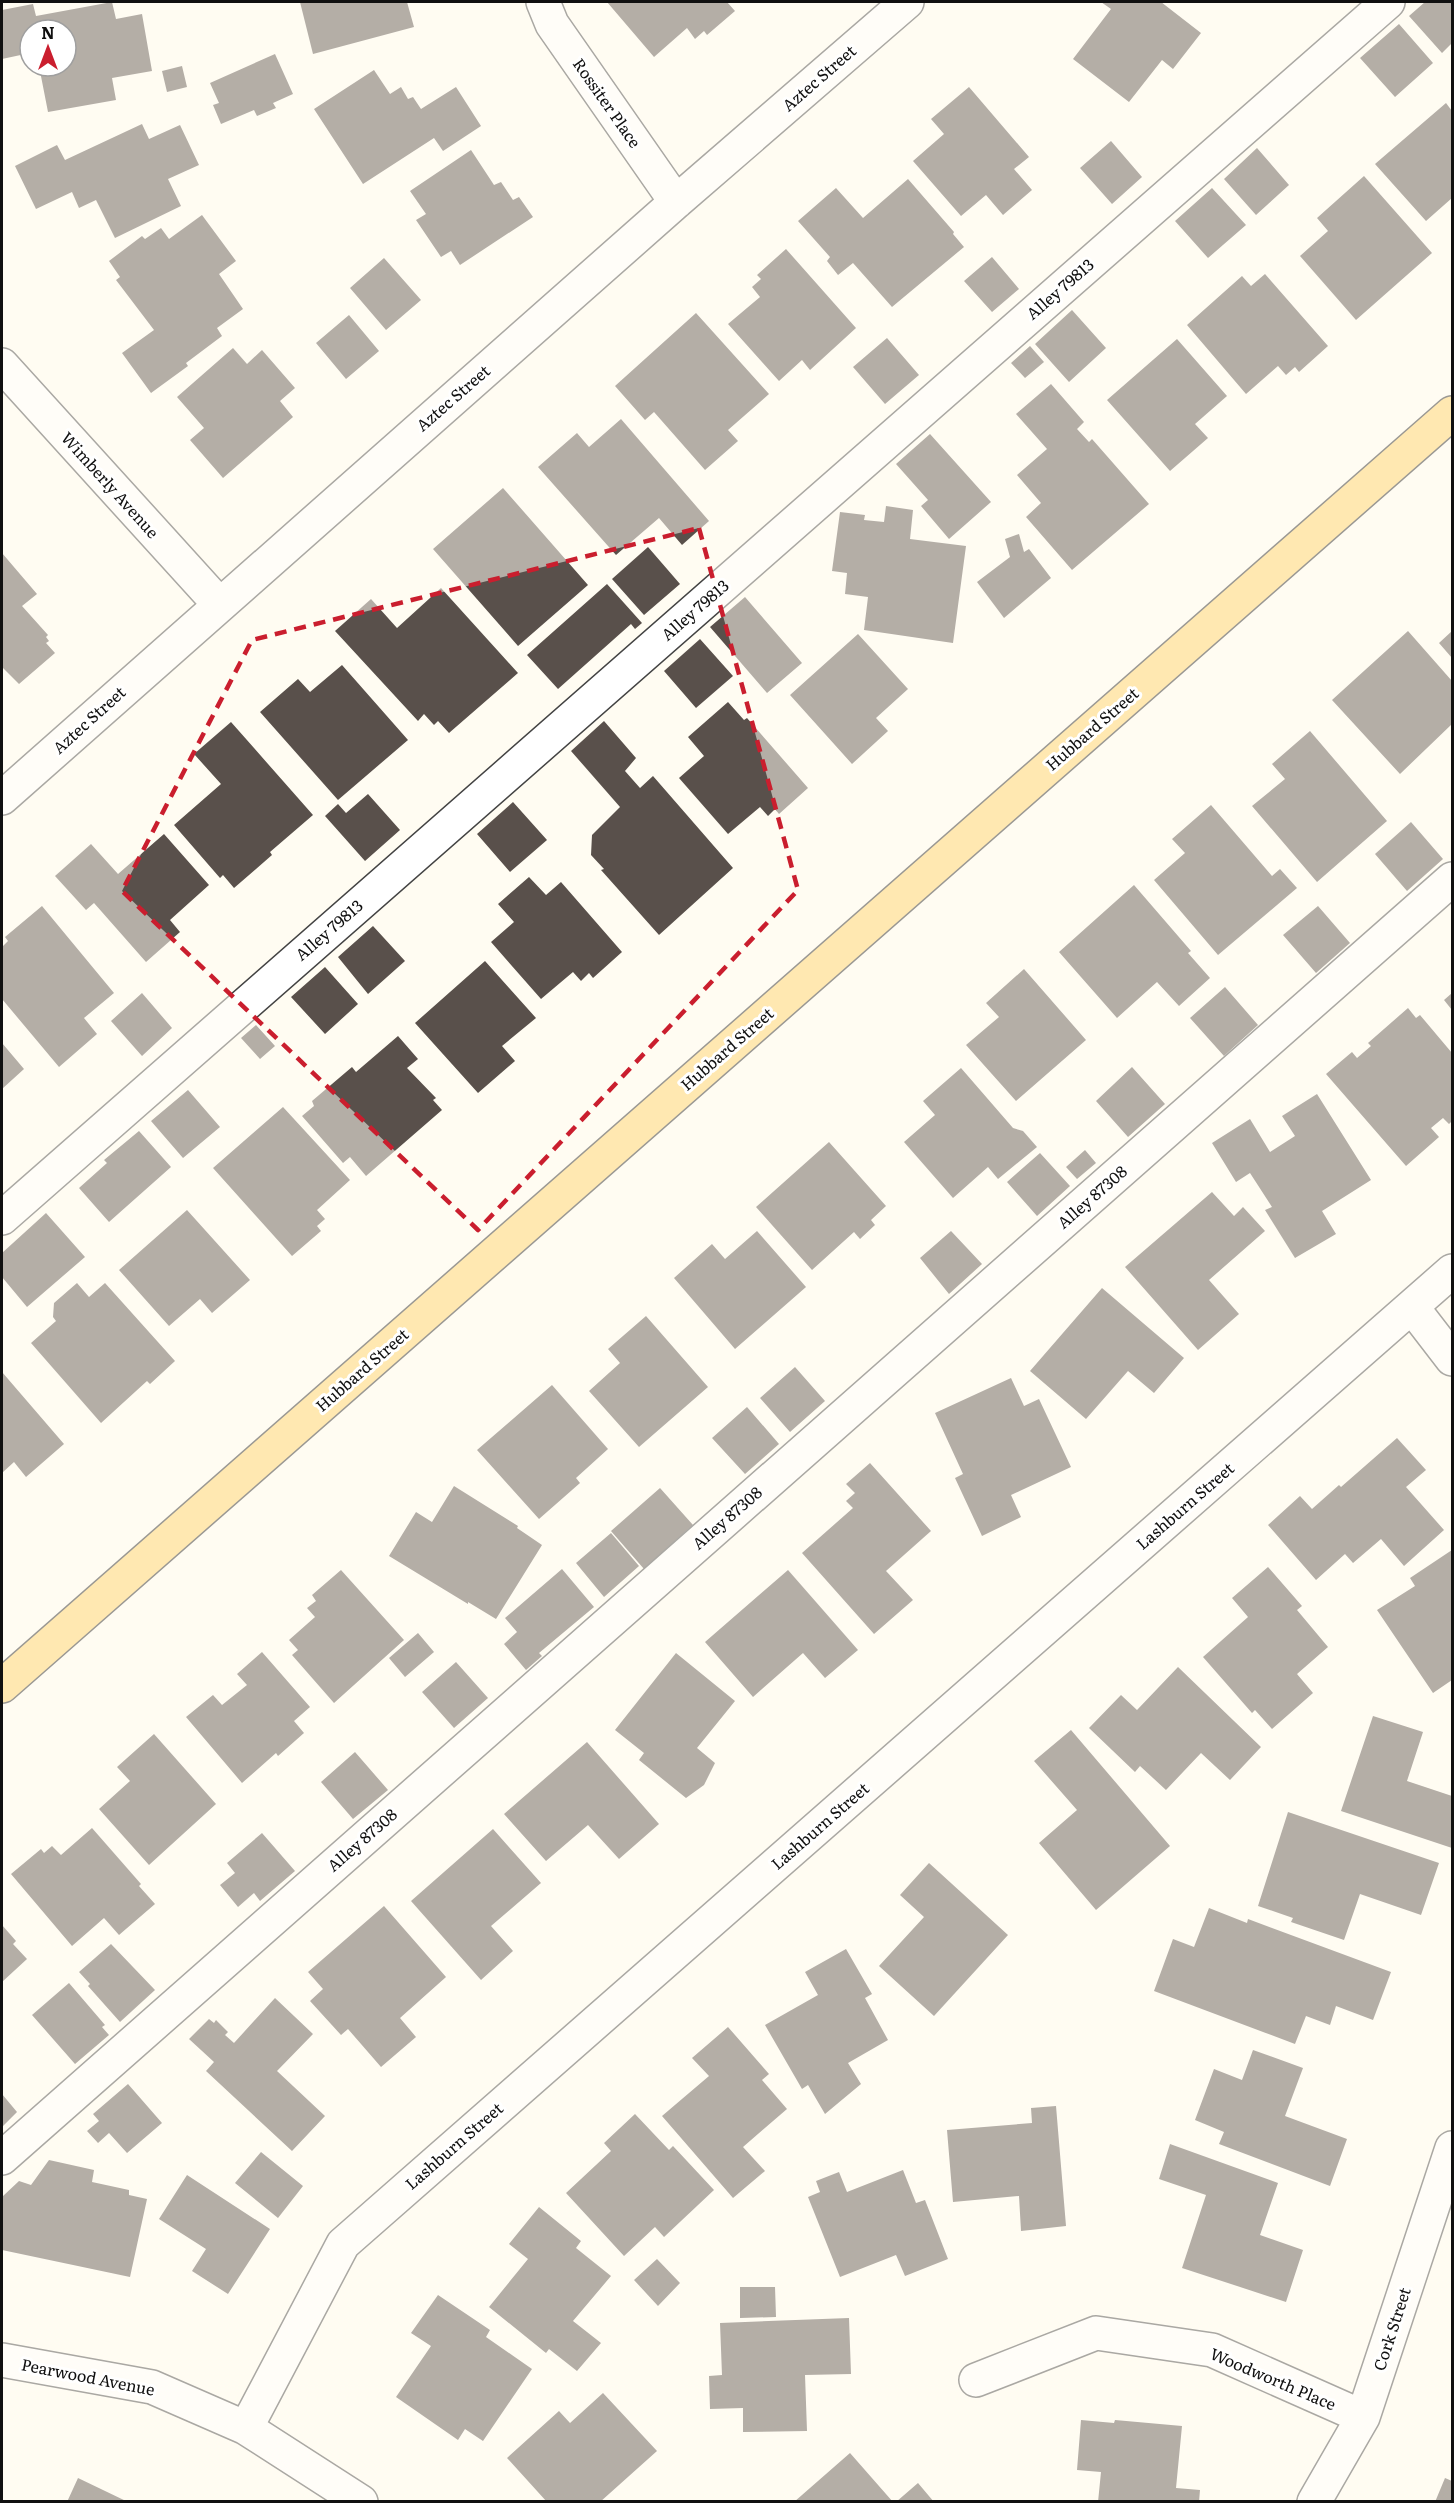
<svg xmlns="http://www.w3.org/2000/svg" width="1454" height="2503" font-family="Literata,serif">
  <rect width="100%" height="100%" fill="#fffcf2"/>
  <path fill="#59504b" d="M112,2L116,19L142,14L152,71L112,78L116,100L48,112L39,66H66V30H30V53L2,59V10L33,4L36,16Z
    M300,2H407L414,27L313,54Z
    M607,2H727L735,11L707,35L704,31L695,39L687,28L654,57Z
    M1101,2H1161L1201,33L1173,69L1162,60L1129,102L1073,59L1111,9Z
    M1425,2H1452V43L1442,53L1409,16Z
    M1399,24L1433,63L1395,97L1360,58Z
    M275,54L293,94L273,103L276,108L257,116L254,110L221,124L213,105L219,103L210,83Z
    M182,66L187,87L167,92L162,71Z
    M374,70L390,94L401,87L408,99L413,97L421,109L456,87L481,126L443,151L434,138L363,184L314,109Z
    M969,87L1029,157L1014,169L1032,190L1003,215L986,195L961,216L913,161L944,134L931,119Z
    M1446,103L1452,111V198L1426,221L1375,164Z
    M142,124L149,139L180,125L199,165L168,179L181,206L115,238L96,200L79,208L72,192L36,209L15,166L57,145L65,160Z
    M1111,141L1142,177L1112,204L1080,168Z
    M1257,148L1289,185L1256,215L1224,179Z
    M471,150L494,185L501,182L513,200L519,197L533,217L460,265L451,251L441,257L416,220L426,214L410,191Z
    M1364,176L1432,253L1356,320L1300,256L1328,231L1317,218Z
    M908,179L954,232L953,234L964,247L892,307L853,263L838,275L827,261L830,257L798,221L836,188L863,218Z
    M1212,188L1246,225L1208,258L1175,221Z
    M202,215L236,261L219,274L243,309L217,328L222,336L186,363L188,366L151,393L122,353L154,330L116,280L120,277L109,261L142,236L145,239L161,228L169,239Z
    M786,249L856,328L810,370L802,360L779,381L728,324L760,297L752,287L761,279L757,275Z
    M992,257L1019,289L992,312L964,281Z
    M384,258L421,300L386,330L350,288Z
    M1265,274L1328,346L1299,372L1295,367L1286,375L1278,366L1246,394L1187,325L1242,276L1251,286Z
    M1072,310L1106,348L1069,382L1035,344Z
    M696,313L769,394L728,430L738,441L705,470L654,412L645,420L615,386Z
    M349,315L379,351L346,379L316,343Z
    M887,338L919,375L885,404L853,367Z
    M1177,339L1227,396L1195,424L1208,438L1170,471L1107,400Z
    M1030,346L1044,362L1025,378L1011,363Z
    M233,348L247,364L262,350L295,388L280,401L293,417L223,478L190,440L204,428L177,397Z
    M1051,384L1084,422L1077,429L1089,442L1092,439L1149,504L1072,570L1026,517L1041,503L1017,475L1047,449L1016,414Z
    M621,419L709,521L682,545L659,518L616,555L538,467L577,433L589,447Z
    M930,434L991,502L949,539L921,506L928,500L896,464Z
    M503,488L588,585L518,646L433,549Z
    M886,506L913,510L910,539L966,546L953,643L864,630L868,597L845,594L847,573L832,571L840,512L865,515L864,520L884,522Z
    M1019,534L1024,552L1029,549L1051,578L1004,618L977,582L1010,557L1005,539Z
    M648,547L680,584L644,615L612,579Z
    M2,553L37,594L22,606L48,635L46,637L49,641L46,643L55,653L19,684L2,667Z
    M607,584L642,623L635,629L631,624L558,689L527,655Z
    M441,588L518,673L449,733L438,721L434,725L424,714L418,721L335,631L371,599L397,628Z
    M745,597L802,663L767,693L710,627Z
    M1408,631L1452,681V724L1400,774L1332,700Z
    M1452,631V658L1439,643Z
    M858,634L908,689L876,718L888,731L852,764L790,695Z
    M700,639L733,676L696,708L664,671Z
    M342,665L408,740L338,800L260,712L298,679L310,692Z
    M728,702L744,720L747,718L808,788L779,814L775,809L768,816L760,807L728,834L679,778L704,756L688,737Z
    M604,721L636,758L625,771L640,788L653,776L733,868L659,935L601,870L604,869L591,855L592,835L620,807L571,751Z
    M231,722L313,815L270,852L272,855L234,888L223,875L220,878L174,825L221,784L194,754Z
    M1310,731L1387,821L1317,882L1252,806L1285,779L1272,764Z
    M368,794L400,830L365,861L325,816L338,804L346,813Z
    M513,802L547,840L510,872L477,834Z
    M1211,805L1272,876L1280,869L1297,888L1218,955L1154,880L1185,853L1172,839Z
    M1411,822L1443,859L1407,891L1375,854Z
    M164,834L209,885L170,920L180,932L146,962L94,903L86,910L55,876L91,844L118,874Z
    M529,877L546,895L561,882L622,952L593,978L589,973L581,981L573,972L541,999L491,942L514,922L498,904Z
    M1134,885L1191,951L1188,953L1210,978L1179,1006L1157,982L1117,1018L1059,952Z
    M42,906L114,993L84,1018L97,1034L59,1067L2,999V947L8,941L5,937Z
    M1318,906L1350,943L1316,973L1283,935Z
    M373,926L405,961L368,994L338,957Z
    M485,961L536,1018L502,1046L515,1061L478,1093L415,1023Z
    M325,967L358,1004L325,1034L291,997Z
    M1024,969L1086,1040L1016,1101L966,1045L999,1017L986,1003Z
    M1225,987L1258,1025L1224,1056L1190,1018Z
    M142,993L172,1028L142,1056L111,1021Z
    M1452,993V1010L1444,1000Z
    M1408,1008L1416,1018L1420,1015L1452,1053V1121L1449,1124L1443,1118L1431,1128L1439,1137L1406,1166L1326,1074L1352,1052L1357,1058L1371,1046L1368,1043Z
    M256,1025L275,1046L260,1059L241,1038Z
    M398,1036L418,1059L407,1068L436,1098L433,1100L442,1110L366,1176L350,1157L343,1163L302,1116L314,1106L312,1101L352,1067L356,1072Z
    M2,1043L24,1069L2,1089Z
    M1132,1067L1165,1104L1128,1137L1096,1101Z
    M961,1068L1013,1128L1023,1131L1037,1147L998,1179L988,1167L953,1198L904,1142L935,1115L923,1101Z
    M188,1090L220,1127L183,1158L151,1121Z
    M1317,1094L1371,1180L1322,1211L1336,1234L1295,1258L1265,1210L1272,1207L1250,1173L1236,1182L1212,1143L1250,1119L1270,1152L1295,1136L1282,1116Z
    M283,1107L350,1180L317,1210L325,1219L317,1226L321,1231L292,1256L213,1168Z
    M139,1131L171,1167L109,1222L79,1188L107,1163L104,1160Z
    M829,1142L886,1206L871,1220L875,1225L860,1239L854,1232L812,1270L756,1207Z
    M1085,1150L1096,1163L1077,1179L1066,1167Z
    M1040,1153L1070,1186L1037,1216L1007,1182Z
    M1212,1192L1234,1216L1243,1207L1265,1231L1209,1280L1239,1314L1198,1350L1125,1267Z
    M187,1210L250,1280L212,1313L200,1299L169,1326L119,1270Z
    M46,1213L85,1257L27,1307L2,1277V1253Z
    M757,1231L806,1287L735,1349L674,1278L712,1244L725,1259Z
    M951,1231L982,1264L949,1294L920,1258Z
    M77,1283L89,1297L105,1283L175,1361L150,1384L147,1381L101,1423L31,1343L56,1321L53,1317L54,1303Z
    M1102,1288L1184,1358L1154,1393L1128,1371L1086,1419L1030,1371Z
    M646,1316L708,1387L639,1447L589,1391L620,1363L608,1349Z
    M795,1367L825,1401L790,1432L760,1398Z
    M2,1372L64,1444L26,1477L14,1462L2,1473Z
    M1011,1378L1024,1406L1039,1399L1071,1467L1011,1495L1021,1517L982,1536L955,1478L963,1474L935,1413Z
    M552,1385L608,1449L576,1478L580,1483L539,1519L477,1450Z
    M747,1407L779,1444L745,1474L712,1438Z
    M1397,1438L1426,1470L1406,1487L1444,1530L1404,1566L1381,1539L1353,1563L1345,1554L1316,1580L1268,1525L1300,1496L1312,1509L1339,1485L1341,1487Z
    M870,1463L931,1531L886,1571L913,1600L874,1634L802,1553L853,1508L846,1501L855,1493L846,1484Z
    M454,1486L518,1526L517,1528L542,1545L496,1619L468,1602V1604L389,1556L416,1512L432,1522Z
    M660,1488L693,1525L644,1569L611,1531Z
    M611,1533L639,1566L604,1597L576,1563Z
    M1452,1550V1680L1433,1693L1377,1610L1415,1586L1410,1578Z
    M1268,1567L1302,1606L1297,1610L1328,1647L1297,1674L1313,1693L1272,1729L1255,1710L1252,1713L1203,1657L1248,1617L1232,1598Z
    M562,1569L594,1607L539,1653L542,1656L526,1670L504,1644L517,1632L505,1618Z
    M341,1570L404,1640L334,1703L292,1655L298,1650L289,1640L315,1617L307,1608L316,1601L312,1595Z
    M788,1570L858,1650L825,1678L803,1653L753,1697L705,1642Z
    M418,1633L434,1652L405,1677L389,1658Z
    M262,1652L310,1707L294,1721L304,1733L278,1756L276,1753L242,1783L186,1717L213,1695L222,1705L247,1685L237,1674Z
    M676,1653L735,1701L697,1748L715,1763L704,1785L686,1798L639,1760L644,1753L615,1730Z
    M456,1662L488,1698L454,1728L422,1692Z
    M1178,1667L1261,1747L1230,1780L1201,1753L1166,1790L1140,1766L1135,1772L1089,1728L1121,1695L1137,1710Z
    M1373,1716L1423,1732L1407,1781L1452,1796V1848L1341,1811Z
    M1071,1730L1170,1846L1096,1910L1039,1843L1077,1810L1034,1761Z
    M154,1734L216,1804L149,1865L99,1809L130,1781L117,1767Z
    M587,1742L659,1824L619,1859L588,1825L546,1861L504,1814Z
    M355,1752L388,1790L353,1819L321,1782Z
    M1288,1812L1439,1863L1421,1915L1360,1894L1344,1940L1291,1922L1293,1918L1258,1906Z
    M92,1828L141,1884L139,1886L155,1904L119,1935L104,1918L72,1946L11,1874L41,1849L44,1853L52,1846L61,1855Z
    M493,1829L541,1883L491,1926L513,1951L481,1980L411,1901Z
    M262,1833L295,1871L260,1901L254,1893L238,1907L220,1885L235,1873L227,1863Z
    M929,1863L1008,1935L934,2016L879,1966L924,1917L900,1895Z
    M384,1906L446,1977L400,2018L416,2037L381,2067L348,2029L341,2035L310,2001L323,1989L308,1972Z
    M1209,1908L1247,1923L1248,1919L1391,1972L1373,2020L1336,2006L1330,2025L1306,2016L1295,2044L1154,1991L1173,1939L1194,1947Z
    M2,1925L16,1941L13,1944L27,1959L2,1982Z
    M111,1944L155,1990L120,2022L88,1986L90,1984L79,1972Z
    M846,1949L872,1994L865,1998L888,2040L848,2063L861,2084L825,2114L808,2085L802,2089L765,2025L818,1995L805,1972Z
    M69,1983L105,2025L102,2027L109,2035L75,2064L32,2015Z
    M275,1998L313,2034L277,2071L325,2116L292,2151L206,2071L214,2062L189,2039L209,2019L214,2023L216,2020L228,2032L225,2035L234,2043Z
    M728,2027L769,2074L762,2080L787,2109L743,2147L765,2171L733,2198L662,2116L709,2076L692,2058Z
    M1253,2050L1303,2068L1285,2116L1347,2139L1330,2186L1219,2144L1224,2132L1195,2120L1214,2069L1242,2080Z
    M128,2084L162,2123L127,2153L109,2133L98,2143L87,2131L99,2121L93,2114Z
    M2,2094L17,2112L2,2127Z
    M1056,2106L1066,2226L1021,2231L1019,2196L953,2202L947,2130L1032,2123L1031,2108Z
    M635,2114L669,2150L673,2146L714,2190L664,2237L655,2227L624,2256L566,2193L611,2151L604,2143Z
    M1170,2144L1278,2183L1260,2235L1303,2250L1286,2302L1182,2268L1206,2195L1159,2179Z
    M261,2152L303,2186L278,2218L235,2183Z
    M49,2160L94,2170L92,2182L129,2190V2195L147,2199L130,2277L2,2250V2197L19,2181L31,2185Z
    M903,2170L916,2203L925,2200L948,2259L905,2276L896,2255L840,2277L808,2197L820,2192L816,2181L839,2172L847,2192Z
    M187,2175L270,2229L228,2294L192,2271L206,2249L159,2219Z
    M539,2207L581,2241L576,2248L611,2276L573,2321L601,2343L577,2371L549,2349L546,2353L489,2307L528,2259L509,2244Z
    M657,2259L680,2283L658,2306L634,2280Z
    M740,2287H775L776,2317L740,2318Z
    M438,2295L490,2330L486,2337L532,2369L483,2441L465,2429L458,2440L396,2397L431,2346L411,2333Z
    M849,2318L851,2374L805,2375L807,2431L743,2432V2408L710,2409L709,2376L722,2375L720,2323Z
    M603,2393L657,2451L600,2502H547L507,2458L559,2411L570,2423Z
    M1081,2420L1114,2423L1115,2420L1182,2426L1176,2488L1200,2490L1199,2502H1098L1101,2472L1077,2470Z
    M850,2453L893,2502H794Z
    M78,2478L128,2502H67Z
    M1445,2478L1452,2481V2502H1435Z
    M918,2483L934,2502H896Z"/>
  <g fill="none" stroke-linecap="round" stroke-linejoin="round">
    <g stroke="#434343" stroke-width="36">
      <path id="minor" d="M543,2L552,24L676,202
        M2,365L219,604
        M2,798L676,202L907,2
        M2,1218L1388,2
        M1412,1307L1452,1359
        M2,2158L1452,879
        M2,2360L152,2387L246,2428L361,2502
        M976,2380L1096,2333L1212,2350L1363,2417
        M246,2428L343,2244L1452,1271
        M1314,2502L1363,2417L1452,2148"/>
    </g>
    <g stroke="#212121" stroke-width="36">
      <path id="major" d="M2,1686L1452,413"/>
    </g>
    <use href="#minor" stroke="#fff" stroke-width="33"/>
    <use href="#major" stroke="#ffd162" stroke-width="33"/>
  </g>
  <path d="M0 0H1454V2503H0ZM699,528L798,890L478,1230L122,891L252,640Z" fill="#fffcf2" fill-opacity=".55" fill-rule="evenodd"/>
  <path fill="none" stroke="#ca1e2e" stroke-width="4.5" stroke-dasharray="12 8" stroke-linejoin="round" d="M699,528L798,890L478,1230L122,891L252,640Z"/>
  <g text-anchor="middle" stroke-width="6" stroke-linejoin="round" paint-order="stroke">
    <g font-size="16" fill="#101010" stroke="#fff">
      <text transform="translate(819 78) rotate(-41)" y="6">Aztec Street</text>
      <text transform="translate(607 103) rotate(55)" y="6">Rossiter Place</text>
      <text transform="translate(1060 289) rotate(-41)" y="6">Alley 79813</text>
      <text transform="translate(453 398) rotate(-41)" y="6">Aztec Street</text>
      <text transform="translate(110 485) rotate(48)" y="6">Wimberly Avenue</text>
      <text transform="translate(695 610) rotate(-41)" y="6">Alley 79813</text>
      <text transform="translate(89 720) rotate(-42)" y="6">Aztec Street</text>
      <text transform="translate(1092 729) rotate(-41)" y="6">Hubbard Street</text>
      <text transform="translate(329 930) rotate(-41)" y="6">Alley 79813</text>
      <text transform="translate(727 1049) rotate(-41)" y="6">Hubbard Street</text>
      <text transform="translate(1092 1197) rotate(-41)" y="6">Alley 87308</text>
      <text transform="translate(362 1370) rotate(-41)" y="6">Hubbard Street</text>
      <text transform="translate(1185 1506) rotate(-41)" y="6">Lashburn Street</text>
      <text transform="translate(727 1518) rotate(-41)" y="6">Alley 87308</text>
      <text transform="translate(820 1826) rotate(-41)" y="6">Lashburn Street</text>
      <text transform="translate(362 1840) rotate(-41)" y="6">Alley 87308</text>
      <text transform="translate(454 2146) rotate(-41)" y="6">Lashburn Street</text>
      <text transform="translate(1392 2329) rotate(-72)" y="6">Cork Street</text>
      <text transform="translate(88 2377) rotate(11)" y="6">Pearwood Avenue</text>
      <text transform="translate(1273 2379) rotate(23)" y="6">Woodworth Place</text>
    </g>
  </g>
  <rect width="1454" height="2503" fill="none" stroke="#101010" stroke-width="6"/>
  <g transform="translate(48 48)"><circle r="28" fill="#ffffff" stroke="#9f9f9f" stroke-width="1.5"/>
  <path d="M0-4.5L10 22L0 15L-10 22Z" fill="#ca1e2e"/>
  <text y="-9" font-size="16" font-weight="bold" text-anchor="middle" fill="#101010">N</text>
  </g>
</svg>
